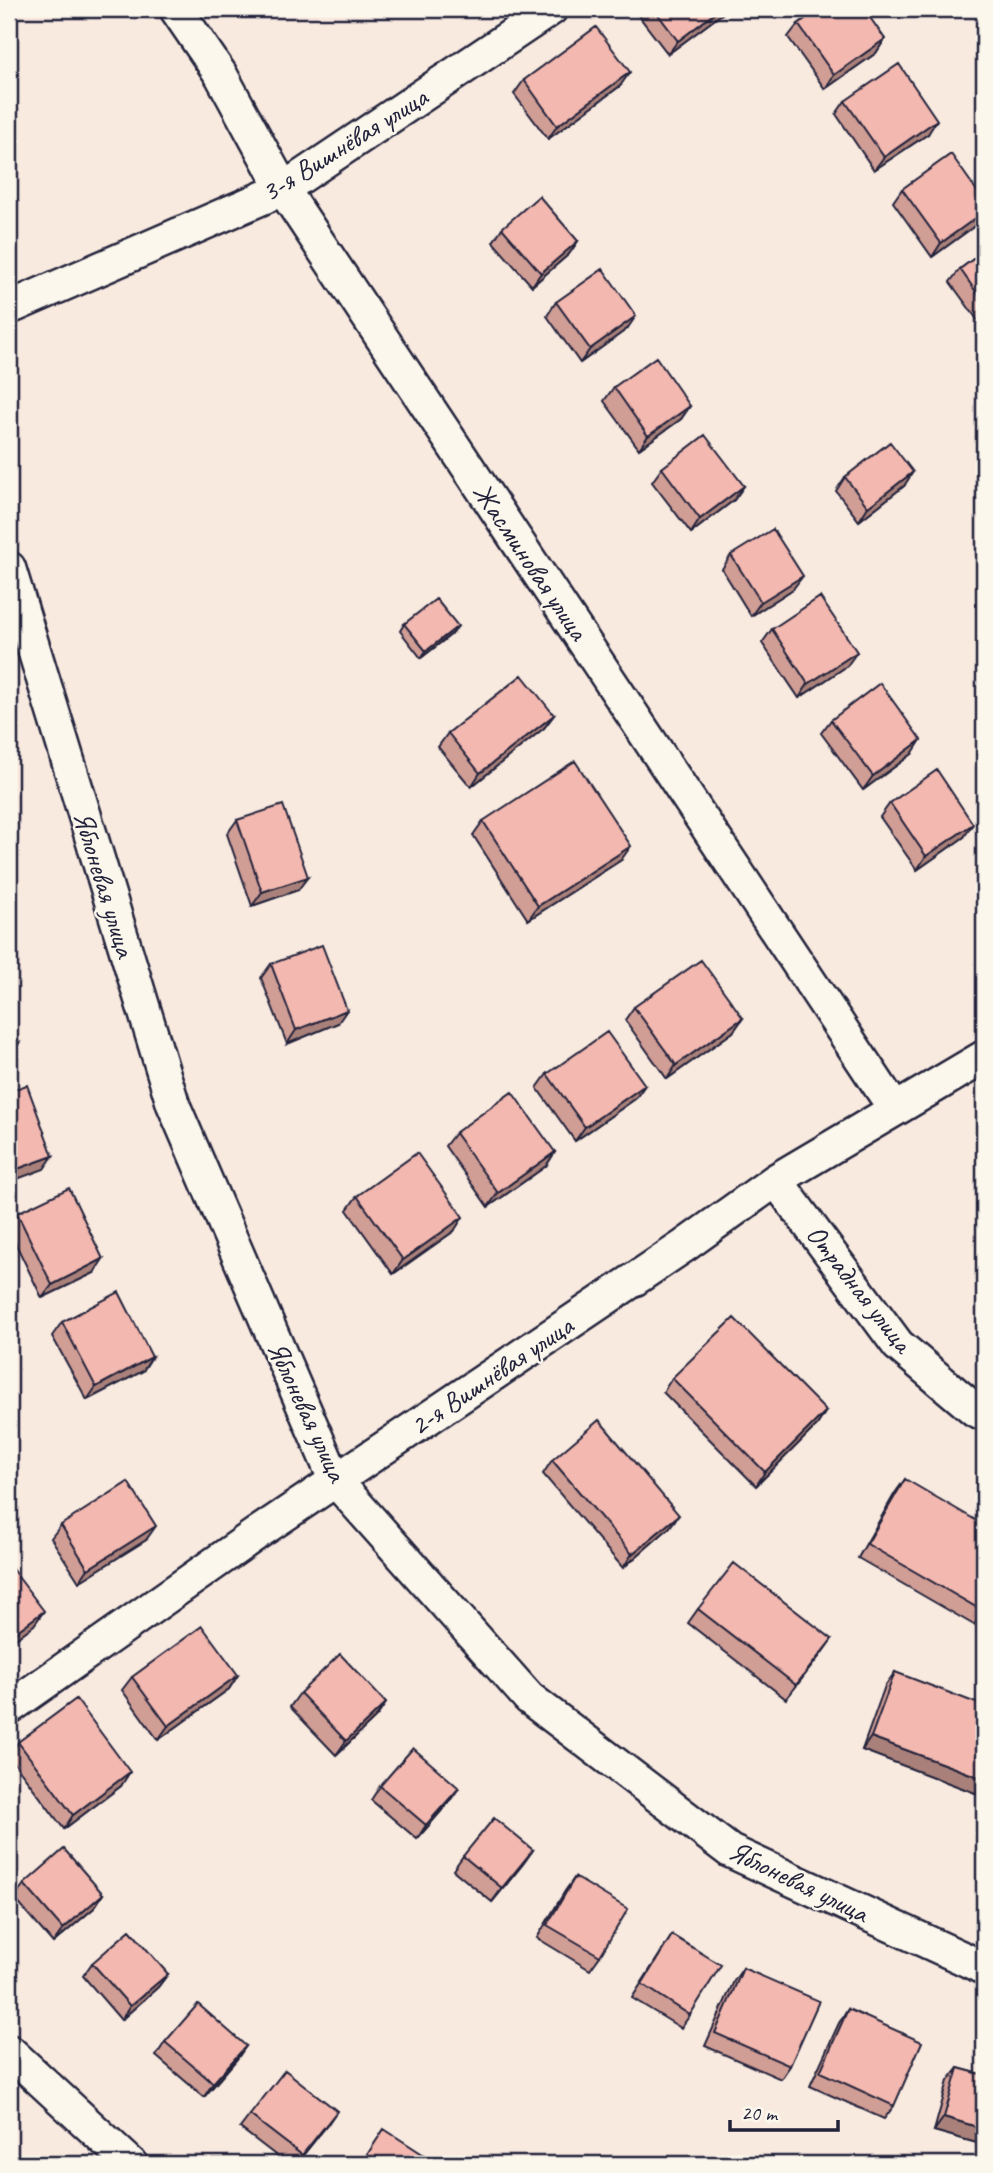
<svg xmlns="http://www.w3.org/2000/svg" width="993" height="2173" font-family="Caveat,sans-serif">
  <rect width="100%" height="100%" fill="#f9eae0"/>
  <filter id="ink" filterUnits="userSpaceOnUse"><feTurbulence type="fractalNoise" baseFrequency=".0143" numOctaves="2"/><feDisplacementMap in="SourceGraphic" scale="14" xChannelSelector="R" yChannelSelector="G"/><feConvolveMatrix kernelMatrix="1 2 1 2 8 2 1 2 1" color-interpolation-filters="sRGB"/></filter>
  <g filter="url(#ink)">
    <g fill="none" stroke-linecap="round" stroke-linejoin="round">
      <g stroke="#22223b" stroke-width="37">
        <path id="street" d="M176,9L221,75L283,189L894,1108
          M9,308L283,189L551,9
          M9,568L173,1104L335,1480L529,1698L730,1851L984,1968
          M776,1180L898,1345L975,1410L984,1414
          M9,1708L256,1534L684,1246L776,1180L984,1057
          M9,2051L131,2164"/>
      </g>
      <use href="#street" stroke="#fbf7ec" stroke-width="32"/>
    </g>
    <path fill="#d19e96" stroke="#22223b" stroke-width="2" d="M637,9H726L723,13L668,54L635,11Z
      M798,24L885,39L876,53L825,89L788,37Z
      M524,80L620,86L548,139L514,94Z
      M845,101L928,134L874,170L836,114Z
      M902,189L984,201V216L980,222L932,257L893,202Z
      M502,228L578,241L569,254L532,286L493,242Z
      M984,251V329L950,282L960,269Z
      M556,302L627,329L580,363L547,316Z
      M614,387L690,406L681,419L639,449L604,401Z
      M662,468L744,486L734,500L691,533L652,482Z
      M845,477L904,486L859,521L836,491Z
      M731,555L793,589L751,616L722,569Z
      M404,624L453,633L421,658L400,631Z
      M772,629L847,666L799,698L762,643Z
      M554,715L544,728L471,787L438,747L448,733Z
      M831,720L912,754L863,790L821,733Z
      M890,803L964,837L917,870L880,817Z
      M237,820L298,890L252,906L227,834Z
      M483,821L621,860L528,920L473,835Z
      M271,964L338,1023L287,1044L261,978Z
      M634,1007L743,1018L733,1032L667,1079L625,1020Z
      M547,1074L645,1085L635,1099L575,1141L537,1088Z
      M455,1133L555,1152L546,1166L488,1207L445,1146Z
      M357,1196L454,1231L393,1274L347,1210Z
      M17,1213L94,1273L42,1298L9,1230V1225Z
      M62,1322L143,1371L87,1400L52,1336Z
      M672,1378L826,1411L817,1425L756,1486L663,1392Z
      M552,1460L669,1528L623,1568L543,1474Z
      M905,1479L984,1609L974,1625L858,1558L895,1493Z
      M61,1525L146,1540L79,1582L51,1538Z
      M698,1609L822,1653L786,1699L688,1623Z
      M895,1672L978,1794L862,1750L885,1686Z
      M238,1675L229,1689L158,1740L122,1690L132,1677Z
      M300,1693L386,1703L377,1716L336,1755L290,1707Z
      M18,1742L121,1786L64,1829L9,1756Z
      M380,1786L450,1801L417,1839L371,1800Z
      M533,1850L523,1864L492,1902L453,1870L463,1856Z
      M575,1877L600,1956L590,1970L537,1938L565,1891Z
      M24,1884L103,1894L94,1908L53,1943L14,1898Z
      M672,1935L690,2015L681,2028L632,1998Z
      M92,1963L168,1974L158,1987L121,2020L83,1976Z
      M743,1968L790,2066L781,2079L705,2046L734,1981Z
      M848,2009L894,2106L884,2119L810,2086L839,2023Z
      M165,2042L246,2046L237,2059L204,2097L156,2056Z
      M958,2068L984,2075V2145L934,2131L948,2081Z
      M250,2115L328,2124L296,2164H287L240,2128Z"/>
    <path fill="#aa817a" stroke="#22223b" stroke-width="2" d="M720,9H726L723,13L668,54L678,41Z
      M885,39L876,53L825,89L834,75Z
      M630,72L620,86L548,139L557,126Z
      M937,120L928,134L874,170L884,157Z
      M984,212V216L980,222L932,257L941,243Z
      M578,241L569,254L532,286L541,273Z
      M636,316L627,329L580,363L590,349Z
      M690,406L681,419L639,449L648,436Z
      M913,472L904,486L859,521L868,507Z
      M744,486L734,500L691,533L700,519Z
      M803,576L793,589L751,616L761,602Z
      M458,626L453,633L421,658L426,651Z
      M857,652L847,666L799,698L808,684Z
      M554,715L544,728L471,787L480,773Z
      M921,740L912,754L863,790L873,776Z
      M973,824L964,837L917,870L926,856Z
      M631,846L621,860L528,920L538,906Z
      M308,877L298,890L252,906L262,892Z
      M347,1010L338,1023L287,1044L296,1030Z
      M743,1018L733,1032L667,1079L676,1065Z
      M19,1043L9,1057V1047Z
      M645,1085L635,1099L575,1141L585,1127Z
      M555,1152L546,1166L488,1207L498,1193Z
      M53,1156L44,1169L9,1182V1172Z
      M463,1217L454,1231L393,1274L403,1260Z
      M103,1259L94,1273L42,1298L52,1285Z
      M152,1357L143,1371L87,1400L96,1387Z
      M826,1411L817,1425L756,1486L765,1472Z
      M679,1515L669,1528L623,1568L632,1554Z
      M156,1526L146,1540L79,1582L88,1569Z
      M44,1611L34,1625L9,1644V1637Z
      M832,1639L822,1653L786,1699L796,1685Z
      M238,1675L229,1689L158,1740L168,1726Z
      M386,1703L377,1716L336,1755L346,1741Z
      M871,1737L984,1779V1786L978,1794L862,1750Z
      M130,1772L121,1786L64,1829L73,1815Z
      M459,1788L450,1801L417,1839L426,1825Z
      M533,1850L523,1864L492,1902L502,1888Z
      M103,1894L94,1908L53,1943L63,1929Z
      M168,1974L158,1987L121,2020L130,2006Z
      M246,2046L237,2059L204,2097L213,2083Z
      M337,2111L328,2124L296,2164L302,2155Z
      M944,2117L984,2129V2145L934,2131Z"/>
    <path fill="#f3b8af" stroke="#22223b" stroke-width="2" d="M654,9H720L678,41Z
      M819,9H864L885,39L834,75L798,24Z
      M596,27L630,72L557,126L524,80Z
      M899,64L937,120L884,157L845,101Z
      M951,154L984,201V212L941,243L902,189Z
      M539,196L578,241L541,273L502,228Z
      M984,251V303L960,269Z
      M603,269L636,316L590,349L556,302Z
      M656,357L690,406L648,436L614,387Z
      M705,435L744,486L700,519L662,468Z
      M890,442L913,472L868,507L845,477Z
      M773,529L803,576L761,602L731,555Z
      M820,597L857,652L808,684L772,629Z
      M436,599L458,626L426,651L404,624Z
      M522,675L554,715L480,773L448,733Z
      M880,683L921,740L873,776L831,720Z
      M575,761L631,846L538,906L483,821Z
      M937,770L973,824L926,856L890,803Z
      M283,805L308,877L262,892L237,820Z
      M322,945L347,1010L296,1030L271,964Z
      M701,960L743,1018L676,1065L634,1007Z
      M9,1018L19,1043L9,1047Z
      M607,1032L645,1085L585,1127L547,1074Z
      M27,1085L53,1156L9,1172V1091Z
      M512,1092L555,1152L498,1193L455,1133Z
      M417,1153L463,1217L403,1260L357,1196Z
      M69,1188L103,1259L52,1285L17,1213Z
      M119,1292L152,1357L96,1387L62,1322Z
      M734,1318L826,1411L765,1472L672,1378Z
      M599,1420L679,1515L632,1554L552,1460Z
      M905,1479L984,1525V1609L983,1611L867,1544Z
      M128,1482L156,1526L88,1569L61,1525Z
      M734,1563L832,1639L796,1685L698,1609Z
      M9,1565L44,1611L9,1637Z
      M202,1626L238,1675L168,1726L132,1677Z
      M340,1654L386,1703L346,1741L300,1693Z
      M895,1672L984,1706V1779L871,1737Z
      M76,1699L130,1772L73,1815L18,1742Z
      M413,1748L459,1788L426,1825L380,1786Z
      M494,1818L533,1850L502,1888L463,1856Z
      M64,1849L103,1894L63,1929L24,1884Z
      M575,1877L628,1909L600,1956L547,1925Z
      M130,1930L168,1974L130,2006L92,1963Z
      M672,1935L721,1965L690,2015L642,1984Z
      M743,1968L819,2001L790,2066L715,2033Z
      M198,2004L246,2046L213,2083L165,2042Z
      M848,2009L922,2042L894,2106L820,2072Z
      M958,2068L984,2075V2129L944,2117Z
      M285,2070L337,2111L302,2155L250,2115Z
      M384,2129L438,2164H361Z"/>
  </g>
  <g text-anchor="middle" stroke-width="5" stroke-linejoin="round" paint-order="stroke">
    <g font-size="28" fill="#22223b" stroke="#fbf7ec">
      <text transform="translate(344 144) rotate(-32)" y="10">3-я Вишнёвая улица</text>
      <text transform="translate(531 561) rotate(56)" y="10">Жасминовая улица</text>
      <text transform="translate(105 884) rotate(73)" y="10">Яблоневая улица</text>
      <text transform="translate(860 1288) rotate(52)" y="10">Отрадная улица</text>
      <text transform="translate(491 1375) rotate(-34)" y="10">2-я Вишнёвая улица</text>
      <text transform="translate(308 1411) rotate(65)" y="10">Яблоневая улица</text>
      <text transform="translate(799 1881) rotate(26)" y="10">Яблоневая улица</text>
    </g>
  </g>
  <rect width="993" height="2173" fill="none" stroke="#fbf7ec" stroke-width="35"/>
  <rect x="18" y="18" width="958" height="2138" fill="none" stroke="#22223b" stroke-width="2.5" filter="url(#ink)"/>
  <path d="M730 2120v10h108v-10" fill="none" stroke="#22223b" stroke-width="3.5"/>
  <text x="741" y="2120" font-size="21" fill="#22223b" stroke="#fbf7ec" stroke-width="5" paint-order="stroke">20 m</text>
</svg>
